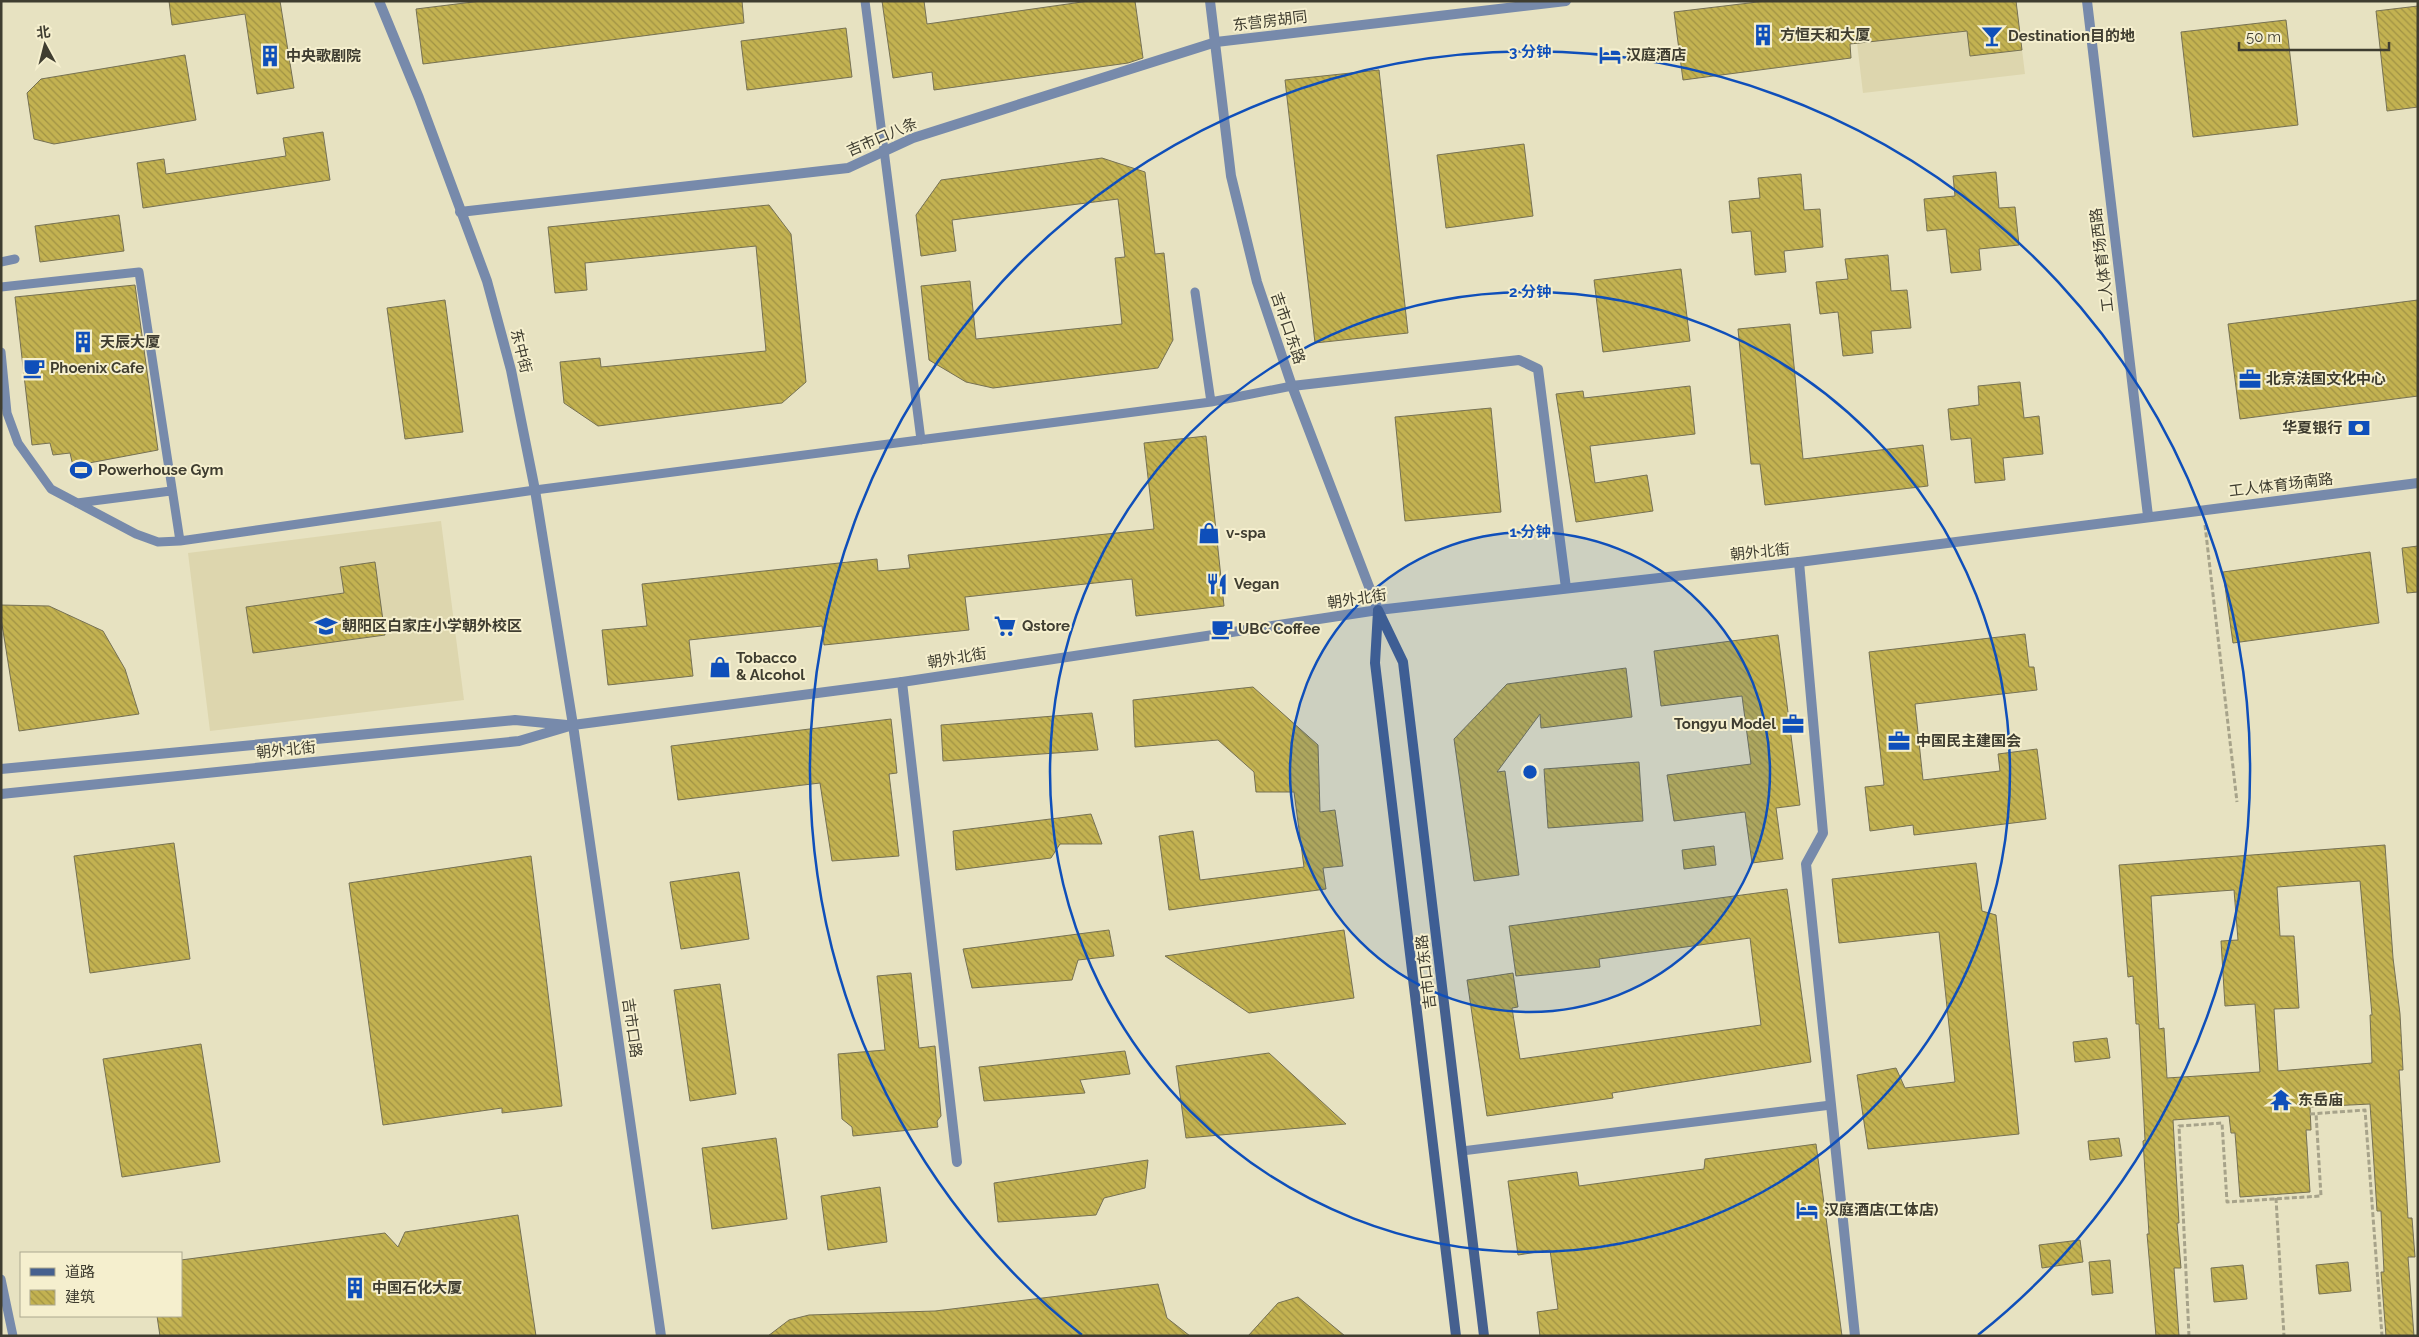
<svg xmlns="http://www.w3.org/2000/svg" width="2419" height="1337" font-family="Raleway,'Noto Sans SC',sans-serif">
  <defs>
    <pattern id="building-back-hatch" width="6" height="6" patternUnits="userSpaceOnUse" patternTransform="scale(1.25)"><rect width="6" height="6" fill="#c3b251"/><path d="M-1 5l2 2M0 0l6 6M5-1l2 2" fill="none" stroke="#a09244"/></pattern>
  </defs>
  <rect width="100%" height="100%" fill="#e7e2c1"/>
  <path fill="#ddd6ae" d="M1852,1H2016L2025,74L1863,93Z
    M441,521L464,700L210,731L188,553Z"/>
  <path fill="url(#building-back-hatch)" stroke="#767154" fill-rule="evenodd" d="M169,1H280L294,88L257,94L245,14L172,25Z
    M481,1H742L744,23L423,64L416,9Z
    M882,1H924L927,24L1089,1H1135L1143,58L1128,63L934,90L932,72L893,78Z
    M1766,1H2016L2022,50L1970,56L1967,31L1850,44L1851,58L1683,80L1674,12Z
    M2418,6V107L2387,111L2376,11Z
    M2286,20L2298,125L2193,137L2181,32Z
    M846,28L852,77L747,90L741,41Z
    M185,55L196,120L54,144L34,139L27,93L41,79Z
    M1379,70L1408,333L1315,343L1285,80Z
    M323,132L330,180L143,208L137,163L164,159L166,174L286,156L283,138Z
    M1524,144L1533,216L1446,228L1437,155Z
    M1102,158L1145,172L1155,254L1164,253L1173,340L1158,368L993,388L966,382L929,360L921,286L970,281L976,339L1122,324L1115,258L1125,257L1118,199L952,220L956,251L921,256L916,215L941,180Z
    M1996,172L1999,208L2015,207L2019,245L1979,249L1981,270L1951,273L1946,229L1927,231L1924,199L1955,196L1953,176Z
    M1801,174L1804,210L1820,209L1823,247L1784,251L1786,272L1755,275L1751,231L1732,233L1729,201L1760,198L1758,178Z
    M769,205L791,234L806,382L782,403L598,426L564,403L560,362L600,358L601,367L766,351L756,246L585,263L587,290L555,293L548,227Z
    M119,215L124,251L40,262L35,226Z
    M1888,255L1891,291L1907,290L1911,328L1871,331L1873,353L1843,356L1838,312L1820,314L1816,282L1848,279L1845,259Z
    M1681,269L1690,341L1603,352L1594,280Z
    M135,285L158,450L73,466L70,453L53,455L50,443L32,445L15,297Z
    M445,300L463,432L405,439L387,308Z
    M2418,300V396L2240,419L2228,324Z
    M1790,324L1803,459L1923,445L1928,486L1765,505L1760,464H1751L1738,329Z
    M2020,382L2024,418L2039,416L2043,454L2003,458L2005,480L1975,483L1971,438L1951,440L1948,409L1979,405L1978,386Z
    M1690,386L1695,434L1590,446L1595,483L1647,475L1653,511L1576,522L1556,394L1583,391L1584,398Z
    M1491,408L1501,512L1405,521L1395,417Z
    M1206,436L1224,606L1136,616L1132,579L965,597L969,630L824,645L822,626L689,640L693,676L608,685L602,630L647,626L642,584L877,559L878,571L910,568L908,555L1154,529L1144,443Z
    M2418,546V592L2407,593L2402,548Z
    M2370,552L2379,623L2233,643L2223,572Z
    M375,562L385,635L253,653L246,607L344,593L340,567Z
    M1,605L49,606L103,631L125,669L139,714L19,731L1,618Z
    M2025,634L2029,667H2034L2037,690L1915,704L1923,780L2000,771L1998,754L2037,749L2046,819L1914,835L1913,825L1870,831L1865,787L1884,785L1869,652Z
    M1778,635L1800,805L1776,808L1783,859L1752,863L1745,812L1674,821L1667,775L1751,764L1742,696L1661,706L1654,651Z
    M1626,668L1632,717L1541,728L1540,714L1497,772L1505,771L1519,875L1474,881L1454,739L1507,684Z
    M1253,687L1318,745L1320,812L1335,810L1343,866L1323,868L1326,889L1169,910L1159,836L1193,831L1200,880L1304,867L1294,792H1256L1254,772L1218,740L1135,747L1133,700Z
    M1092,713L1098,750L943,761L941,725Z
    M891,719L897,773L889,774L899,856L832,861L820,783L678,800L671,746Z
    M1639,762L1643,821L1548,828L1544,769Z
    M1091,814L1102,844H1060L1051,858L956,870L953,831Z
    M174,843L190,959L90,973L74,856Z
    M2385,845L2393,958L2400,1014L2403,1070H2399L2408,1218H2412L2415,1257H2408L2414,1336H2386L2381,1272H2384L2381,1211H2377L2370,1104L2310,1107L2311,1130H2306L2310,1192L2240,1197L2235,1133H2231L2229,1116L2173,1120L2179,1223H2177L2181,1268H2174L2179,1336H2156L2147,1234H2149L2143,1141L2145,1140L2139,1024H2136L2133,976L2128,977L2119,865ZM2360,881L2372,1015H2370L2372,1063L2278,1071L2274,1009L2299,1008L2294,936H2280L2277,887ZM2234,890L2238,940L2221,941L2225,1006L2255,1004L2260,1072L2167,1078L2164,1028L2159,1029L2151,896Z
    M1714,846L1716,865L1684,869L1682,850Z
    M531,856L562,1106L502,1113V1108L383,1125L349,883Z
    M1976,863L1982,911L1996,915L2019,1134L1868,1149L1857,1075L1896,1068L1905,1088L1955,1082L1939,932L1839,943L1832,879Z
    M739,872L749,939L681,949L670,882Z
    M1787,889L1811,1062L1612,1093L1613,1098L1487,1116L1467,980L1513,973L1518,1007L1512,1008L1520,1059L1761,1025L1750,938L1599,959L1600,967L1516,976L1509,926Z
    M1109,930L1114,956L1078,960L1072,980L972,988L963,949Z
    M1344,930L1354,998L1249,1013L1165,956Z
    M911,973L919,1048L935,1046L941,1116L937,1121L938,1127L853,1136L852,1127L842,1119L838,1054L885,1050L877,976Z
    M720,984L736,1094L690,1101L674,990Z
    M2107,1038L2110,1058L2075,1062L2073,1042Z
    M201,1044L220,1162L122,1177L103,1059Z
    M1125,1051L1130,1074L1080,1080L1085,1093L984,1101L979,1067Z
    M1269,1053L1346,1124L1186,1138L1176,1066Z
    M776,1138L787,1219L712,1229L702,1148Z
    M2119,1138L2122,1156L2090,1160L2088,1141Z
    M1816,1144L1842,1336H1540L1537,1312L1558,1309L1550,1250L1518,1255L1508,1181L1577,1172L1579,1186L1704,1169L1705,1159Z
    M1148,1160L1145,1188L1104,1198L1096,1215L998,1222L994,1183Z
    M880,1187L887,1242L828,1250L821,1196Z
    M518,1215L536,1336H160L157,1316H181V1260L385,1233L398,1247L405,1232Z
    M2080,1240L2083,1262L2042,1268L2039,1245Z
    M2110,1260L2113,1293L2092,1295L2089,1262Z
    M2348,1262L2351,1291L2319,1294L2316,1265Z
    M2243,1265L2247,1299L2214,1302L2211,1268Z
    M1158,1284L1167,1318L1190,1336H768L789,1320L809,1315L935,1311Z
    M1298,1297L1345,1336H1248L1278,1303Z"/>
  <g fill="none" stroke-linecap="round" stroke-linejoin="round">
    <path stroke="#a7a38a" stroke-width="3" stroke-dasharray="5 2.5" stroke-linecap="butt" d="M2205,525L2237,802
      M2310,1114L2365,1110L2382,1336
      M2276,1198L2284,1336
      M2189,1336L2179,1126L2222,1123L2227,1202L2321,1196L2316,1113"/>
    <path stroke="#778aab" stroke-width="9" d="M865,1L921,440
      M1,262L15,259
      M1,287L139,272L180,541
      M1195,292L1211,402
      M1,352L7,413L18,443L51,489L136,534L158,542L180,541L535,490L1211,402L1292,386
      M77,503L171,491
      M1462,1151L1831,1105
      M1,1279L13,1336"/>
    <path stroke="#778aab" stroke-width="10" d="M460,212L848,168L913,138L1216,42L1566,1
      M1292,386L1519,360L1538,369L1566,588
      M1799,562L1823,833L1806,864L1855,1336
      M902,682L957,1162"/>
    <path stroke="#778aab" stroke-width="10" d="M379,1L419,98L487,281L511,370L535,490L573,725L661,1336
      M1210,1L1231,176L1257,282L1292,386L1378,610
      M2087,1L2148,516
      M1,769L515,720L567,725
      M1,794L519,741L573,725L902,682L1378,610L1799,562L2418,483"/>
    <path stroke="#45608f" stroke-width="10" d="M1378,610L1403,662L1484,1336
      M1378,611L1375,663L1456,1336"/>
  </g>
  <circle cx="1530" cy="772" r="240" fill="#0f4fba" fill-opacity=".12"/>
  <g fill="none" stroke="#0f4fba" stroke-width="2.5">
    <circle cx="1530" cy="772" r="240"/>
    <circle cx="1530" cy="772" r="480"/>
    <path d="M1082 1335A720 720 0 1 1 1978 1335"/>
  </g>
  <defs>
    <g id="building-bare" transform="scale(1.725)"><path d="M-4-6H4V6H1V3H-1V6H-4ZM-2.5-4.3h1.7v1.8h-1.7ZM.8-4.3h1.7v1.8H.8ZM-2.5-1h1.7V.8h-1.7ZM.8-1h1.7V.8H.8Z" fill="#0f4fba" stroke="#f5efce" stroke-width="2.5" paint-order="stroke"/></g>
    <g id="bar-bare" transform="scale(1.725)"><path d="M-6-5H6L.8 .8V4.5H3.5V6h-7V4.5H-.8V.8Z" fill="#0f4fba" stroke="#f5efce" stroke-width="2.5" paint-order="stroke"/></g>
    <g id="hotel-bare" transform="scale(1.725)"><path d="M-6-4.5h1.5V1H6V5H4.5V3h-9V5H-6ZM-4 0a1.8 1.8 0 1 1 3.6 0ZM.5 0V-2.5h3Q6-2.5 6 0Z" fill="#0f4fba" stroke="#f5efce" stroke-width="2.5" paint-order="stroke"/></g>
    <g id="cafe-bare" transform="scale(1.725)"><path d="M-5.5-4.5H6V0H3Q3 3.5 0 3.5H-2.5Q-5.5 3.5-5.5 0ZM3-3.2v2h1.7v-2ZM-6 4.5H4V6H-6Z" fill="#0f4fba" stroke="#f5efce" stroke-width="2.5" paint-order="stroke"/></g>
    <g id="office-bare" transform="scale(1.725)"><path d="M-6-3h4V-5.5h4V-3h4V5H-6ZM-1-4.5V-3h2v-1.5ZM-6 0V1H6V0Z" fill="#0f4fba" stroke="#f5efce" stroke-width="2.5" paint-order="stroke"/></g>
    <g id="bank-bare" transform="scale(1.725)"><path d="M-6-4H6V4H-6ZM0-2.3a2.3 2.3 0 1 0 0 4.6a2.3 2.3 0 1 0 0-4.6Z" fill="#0f4fba" stroke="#f5efce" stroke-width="2.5" paint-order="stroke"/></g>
    <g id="stadium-bare" transform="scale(1.725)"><path d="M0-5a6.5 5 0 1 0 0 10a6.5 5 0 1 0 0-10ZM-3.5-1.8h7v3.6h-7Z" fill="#0f4fba" stroke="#f5efce" stroke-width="2.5" paint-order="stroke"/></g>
    <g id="shop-bare" transform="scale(1.725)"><path d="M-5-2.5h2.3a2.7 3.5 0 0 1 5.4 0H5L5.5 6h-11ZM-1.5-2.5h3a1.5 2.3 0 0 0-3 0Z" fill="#0f4fba" stroke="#f5efce" stroke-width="2.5" paint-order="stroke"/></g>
    <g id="restaurant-bare" transform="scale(1.725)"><path d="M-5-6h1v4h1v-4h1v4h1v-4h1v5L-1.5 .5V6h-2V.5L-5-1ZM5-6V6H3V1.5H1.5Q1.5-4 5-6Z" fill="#0f4fba" stroke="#f5efce" stroke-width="2.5" paint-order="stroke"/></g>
    <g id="school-bare" transform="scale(1.725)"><path d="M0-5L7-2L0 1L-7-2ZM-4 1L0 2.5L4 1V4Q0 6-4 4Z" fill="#0f4fba" stroke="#f5efce" stroke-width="2.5" paint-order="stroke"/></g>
    <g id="supermarket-bare" transform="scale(1.725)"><path d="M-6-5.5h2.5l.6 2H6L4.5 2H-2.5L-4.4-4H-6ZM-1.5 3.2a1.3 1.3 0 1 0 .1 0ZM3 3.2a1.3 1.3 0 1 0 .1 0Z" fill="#0f4fba" stroke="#f5efce" stroke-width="2.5" paint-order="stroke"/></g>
    <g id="temple-bare" transform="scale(1.725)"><path d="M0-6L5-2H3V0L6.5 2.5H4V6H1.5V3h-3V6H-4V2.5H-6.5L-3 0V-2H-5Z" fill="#0f4fba" stroke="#f5efce" stroke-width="2.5" paint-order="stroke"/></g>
  </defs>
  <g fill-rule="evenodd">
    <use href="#building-bare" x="1763" y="35"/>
    <use href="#bar-bare" x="1992" y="36"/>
    <use href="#hotel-bare" x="1610" y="55"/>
    <use href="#building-bare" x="270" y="56"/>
    <use href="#building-bare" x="83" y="342"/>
    <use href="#cafe-bare" x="34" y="368"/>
    <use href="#office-bare" x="2250" y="379"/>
    <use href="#bank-bare" x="2359" y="428"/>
    <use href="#stadium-bare" x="81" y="470"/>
    <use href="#shop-bare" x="1209" y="533"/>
    <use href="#restaurant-bare" x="1217" y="584"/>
    <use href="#school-bare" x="326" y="626"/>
    <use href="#supermarket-bare" x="1005" y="626"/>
    <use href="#cafe-bare" x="1222" y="629"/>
    <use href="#shop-bare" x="720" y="667"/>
    <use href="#office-bare" x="1793" y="724"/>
    <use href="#office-bare" x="1899" y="741"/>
    <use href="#temple-bare" x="2281" y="1100"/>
    <use href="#hotel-bare" x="1807" y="1210"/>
    <use href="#building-bare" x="355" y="1288"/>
  </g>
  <g text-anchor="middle" stroke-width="4" stroke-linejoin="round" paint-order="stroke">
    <g font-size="15" fill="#3f3d30" stroke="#f5efce">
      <text transform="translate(1270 21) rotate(-7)" y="5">东营房胡同</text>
      <text transform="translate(882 137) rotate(-23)" y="5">吉市口八条</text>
      <text transform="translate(2102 260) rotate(-97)" y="5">工人体育场西路</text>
      <text transform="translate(1288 328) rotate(71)" y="5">吉市口东路</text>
      <text transform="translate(521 351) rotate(76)" y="5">东中街</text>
      <text transform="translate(2281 485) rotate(-7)" y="5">工人体育场南路</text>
      <text transform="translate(1760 552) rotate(-6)" y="5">朝外北街</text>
      <text transform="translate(1357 599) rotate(-8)" y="5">朝外北街</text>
      <text transform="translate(957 658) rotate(-9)" y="5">朝外北街</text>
      <text transform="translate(286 750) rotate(-6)" y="5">朝外北街</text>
      <text transform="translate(1426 972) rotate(-97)" y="5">吉市口东路</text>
      <text transform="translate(632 1028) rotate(82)" y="5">吉市口路</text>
    </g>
    <g font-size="15" font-weight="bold" fill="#3f3d30" stroke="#f5efce" text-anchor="start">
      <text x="1780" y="40">方恒天和大厦</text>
      <text x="2008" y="41">Destination目的地</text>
      <text x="1626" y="60">汉庭酒店</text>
      <text x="286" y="61">中央歌剧院</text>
      <text x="100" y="347">天辰大厦</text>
      <text x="50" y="373">Phoenix Cafe</text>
      <text x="2266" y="384">北京法国文化中心</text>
      <text x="2342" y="433" text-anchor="end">华夏银行</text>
      <text x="98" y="475">Powerhouse Gym</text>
      <text x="1226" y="538">v-spa</text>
      <text x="1234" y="589">Vegan</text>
      <text x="342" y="631">朝阳区白家庄小学朝外校区</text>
      <text x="1022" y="631">Qstore</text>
      <text x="1238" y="634">UBC Coffee</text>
      <text x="736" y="663">Tobacco<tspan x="736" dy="17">&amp; Alcohol</tspan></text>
      <text x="1776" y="729" text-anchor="end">Tongyu Model</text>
      <text x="1916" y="746">中国民主建国会</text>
      <text x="2298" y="1105">东岳庙</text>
      <text x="1824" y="1215">汉庭酒店(工体店)</text>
      <text x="372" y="1293">中国石化大厦</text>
    </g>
  </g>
  <circle cx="1530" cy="772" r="8" fill="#0f4fba" stroke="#f5efce" stroke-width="2.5"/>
  <g font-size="15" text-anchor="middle" font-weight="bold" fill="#0f4fba" stroke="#f5efce" stroke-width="4" stroke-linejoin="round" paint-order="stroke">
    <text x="1530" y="57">3 分钟</text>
    <text x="1530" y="297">2 分钟</text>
    <text x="1530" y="537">1 分钟</text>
  </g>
  <rect width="2419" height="1337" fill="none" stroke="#3f3d30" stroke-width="5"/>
  <rect x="20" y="1252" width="162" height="65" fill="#f5efce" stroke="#aca88f"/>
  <rect x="30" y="1268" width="25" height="8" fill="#45608f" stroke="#aca88f"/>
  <text x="65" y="1277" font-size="15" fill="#3f3d30">道路</text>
  <rect x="30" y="1290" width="25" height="15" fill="url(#building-back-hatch)" stroke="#aca88f"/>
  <text x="65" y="1302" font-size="15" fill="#3f3d30">建筑</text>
  <g transform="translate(45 45) rotate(353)" stroke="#f5efce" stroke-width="4" paint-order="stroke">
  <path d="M0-4L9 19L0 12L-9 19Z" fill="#3f3d30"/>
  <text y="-8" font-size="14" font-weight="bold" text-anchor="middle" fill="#3f3d30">北</text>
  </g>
  <path d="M2239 42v8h150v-8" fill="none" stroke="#3f3d30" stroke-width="2.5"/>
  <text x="2246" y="42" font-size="15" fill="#3f3d30" stroke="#f5efce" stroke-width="4" paint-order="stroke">50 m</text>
</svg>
